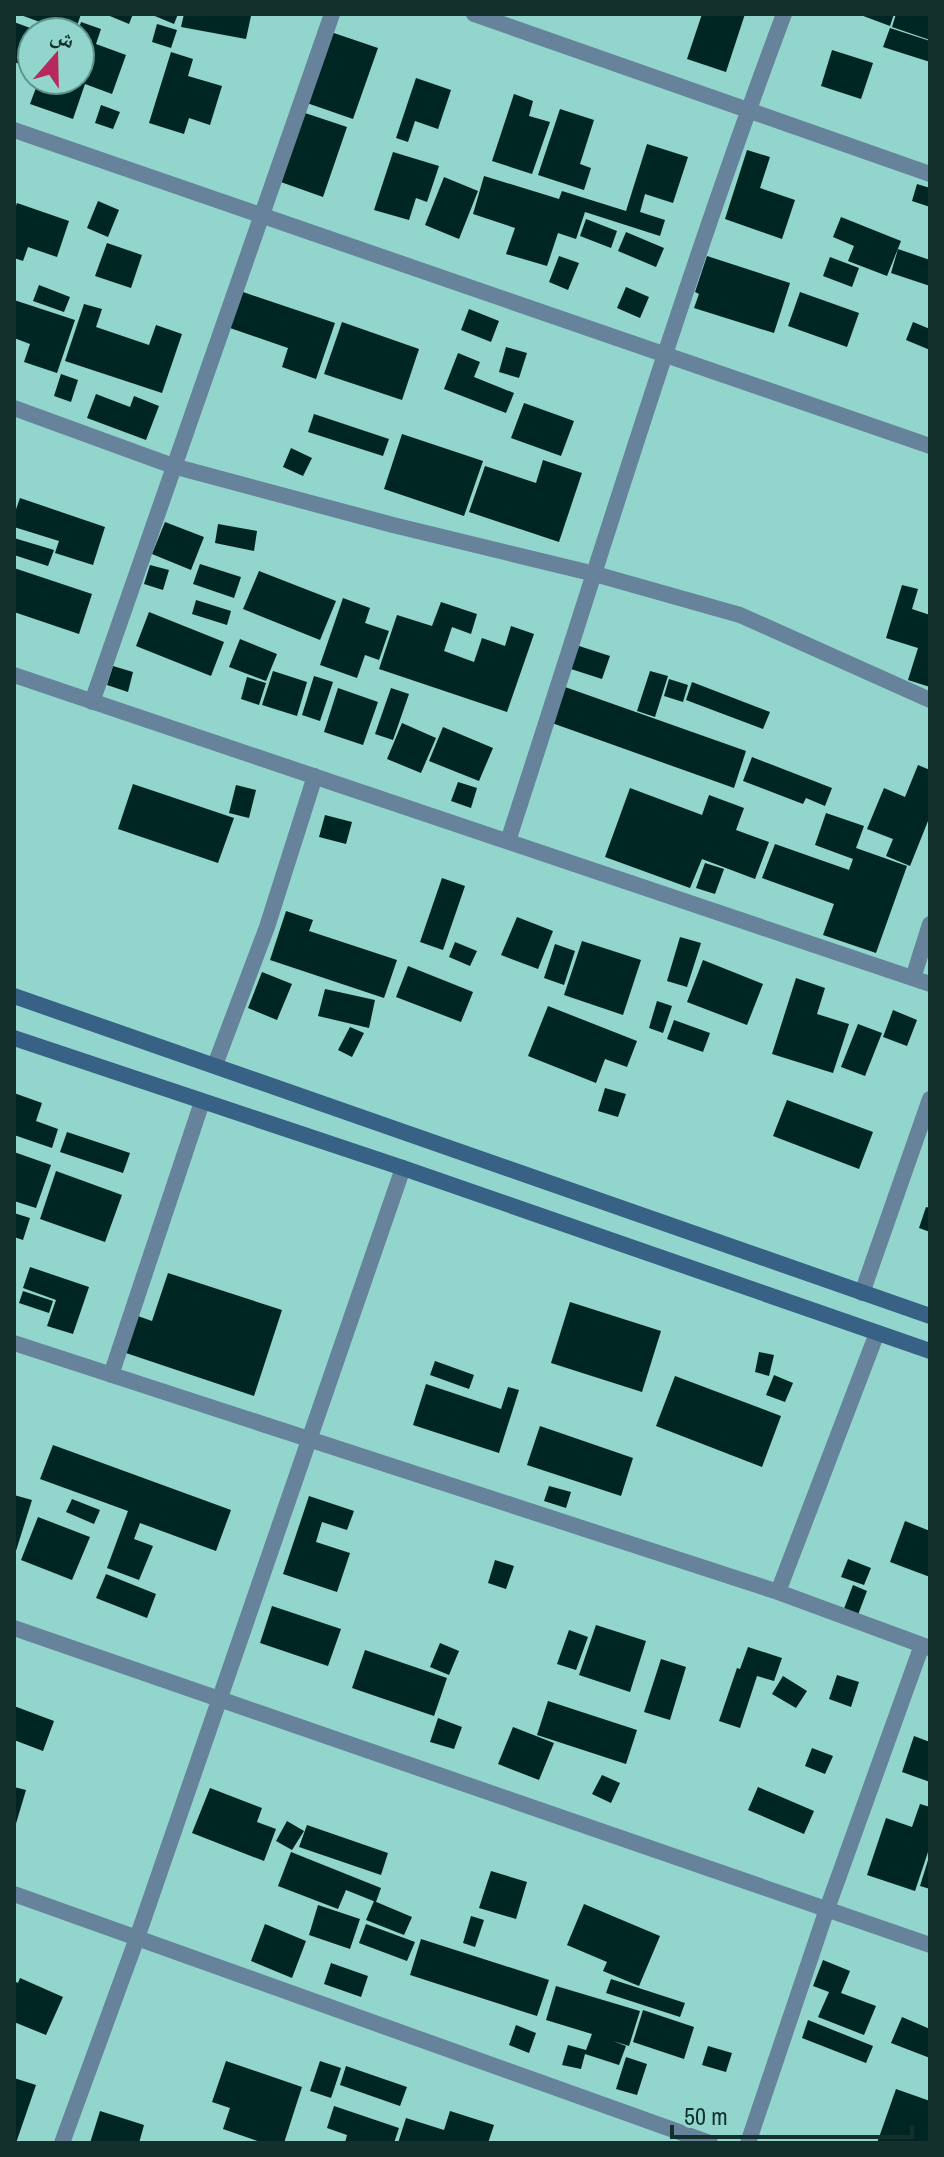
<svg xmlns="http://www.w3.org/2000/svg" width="944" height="2157" font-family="'Archivo Narrow','Noto Naskh Arabic',sans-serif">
  <rect width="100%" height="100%" fill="#91d5cc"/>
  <path fill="#002623" d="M18,14H81L75,32H67Z
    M105,14H133L129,24Z
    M150,14H178L174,24Z
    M184,14L251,16L246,39L181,27Z
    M702,14H745L726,72L687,59Z
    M858,14H894L890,26Z
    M896,14H930V40L892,27Z
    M14,22L41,32H32V69L14,62Z
    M81,22L101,29L96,44L126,55L112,94L85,84L73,119L30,104L37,85L58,92L62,80H80V32H78Z
    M157,24L177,30L171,48L152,42Z
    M890,28L930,41V62L883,47Z
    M328,31L378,48L353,119L304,102Z
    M832,50L873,63L861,99L821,86Z
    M171,52L193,59L188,76L222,86L210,125L189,118L184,134L149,123Z
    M416,78L451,90L438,129L415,121L408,142L396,138Z
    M40,80H59L56,89L39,83Z
    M514,94L533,101L529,116L550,122L532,174L492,161Z
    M101,105L120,112L113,129L95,123Z
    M560,109L594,120L580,164L591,168L584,190L538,175Z
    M302,112L347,127L323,197L278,181Z
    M647,144L688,157L673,203L645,194L640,212L665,220L660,236L585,212L576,239L558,233L547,266L506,254L515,228L473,214L484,176L559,199L562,191L626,211Z
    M747,150L770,157L760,188L795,200L782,239L725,219Z
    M393,152L439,166L427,202L416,198L409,220L374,210Z
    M444,177L478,191L459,239L425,225Z
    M917,184L930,188V207L912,201Z
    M98,201L119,210L108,237L87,228Z
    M17,203L69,221L57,257L28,247L23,261L14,258V211Z
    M841,217L901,241L887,276L848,261L854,246L833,237Z
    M586,219L617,231L611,248L580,236Z
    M626,232L664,248L656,267L618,251Z
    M107,243L142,255L131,288L95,276Z
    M898,249L930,260V286L891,273Z
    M559,256L579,263L568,290L549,282Z
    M707,256L790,283L774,333L694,308L699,294L695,292Z
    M830,257L859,268L852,287L823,276Z
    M39,285L70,297L64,312L33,301Z
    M626,287L649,297L640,318L617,308Z
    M243,292L335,323L316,379L282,367L288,348L230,328Z
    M800,292L859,313L847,347L788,326Z
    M14,300L75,320L57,373L24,362L30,344L14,338Z
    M84,304L102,309L96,327L149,345L156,325L182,334L162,393L65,361Z
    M469,309L499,321L491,342L461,330Z
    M342,322L419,349L402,400L324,374Z
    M913,322L930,329V350L906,340Z
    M506,347L527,353L519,378L499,372Z
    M458,353L480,362L474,377L514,393L506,413L444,389Z
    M61,374L78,380L71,402L54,396Z
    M96,394L130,407L134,396L159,406L146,440L87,418Z
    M524,403L574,421L561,456L511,438Z
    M314,414L389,439L383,456L308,432Z
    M402,434L483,461L464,516L384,489Z
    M291,448L312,458L303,476L283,467Z
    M543,460L582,473L559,542L469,512L485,466L536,483Z
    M20,498L105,527L93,565L55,553L59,541L14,527V515Z
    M165,522L204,537L191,570L152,554Z
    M218,524L257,531L254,551L215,543Z
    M14,538L54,550L48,566L14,555Z
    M200,564L241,577L234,598L193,584Z
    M150,565L169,570L163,590L144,584Z
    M14,568L92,594L79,634L14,612Z
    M259,571L336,601L320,640L243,609Z
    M902,585L918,589L912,609L930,615V687L908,680L918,648L886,638Z
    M343,598L370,608L365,623L389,631L379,660L365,655L357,678L320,665Z
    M196,600L231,611L227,625L192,614Z
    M441,602L477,614L471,634L452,627L444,651L474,662L482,638L505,646L511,626L534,634L507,712L379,669L397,615L432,626Z
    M149,612L224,642L211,676L136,646Z
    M240,639L277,654L266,681L229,667Z
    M579,646L610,656L602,679L571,669Z
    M113,666L133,672L128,692L107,685Z
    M273,671L307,682L297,716L262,705Z
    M650,671L668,676L655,717L637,711Z
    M314,676L333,682L320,721L302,715Z
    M247,677L266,683L259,705L241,699Z
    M669,679L688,685L683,702L664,696Z
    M692,682L770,712L763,729L686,700Z
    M565,687L746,751L734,788L552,723Z
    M338,688L378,702L363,745L324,732Z
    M391,688L409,694L393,740L375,734Z
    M402,723L436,738L421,773L387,759Z
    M443,727L493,748L479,781L429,761Z
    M752,757L832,788L825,806L806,798L803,804L743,781Z
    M918,765L930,770V816L910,866L886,856L893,839L867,829L884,788L905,797Z
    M458,782L477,788L471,808L451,801Z
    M133,784L234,818L218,863L118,829Z
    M236,785L256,790L249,818L229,813Z
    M630,788L702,815L709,795L744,808L736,830L769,842L755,879L702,859L690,888L605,857Z
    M826,813L864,826L856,848L907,866L876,953L823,935L834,904L762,878L775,844L849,870L853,859L815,845Z
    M325,815L352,822L346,844L319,837Z
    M705,863L724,869L715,894L696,888Z
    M442,878L465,886L443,950L420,942Z
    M286,911L313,920L309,931L397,960L384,998L270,960Z
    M517,917L553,931L538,969L501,955Z
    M680,937L701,943L687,987L667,981Z
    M582,941L641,960L623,1015L564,995Z
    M455,942L477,951L470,966L449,957Z
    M555,944L575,951L564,985L544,978Z
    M703,960L763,984L747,1025L687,1002Z
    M408,966L473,992L461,1022L396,997Z
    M262,972L292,984L277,1020L248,1008Z
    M796,978L825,988L817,1014L849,1024L833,1073L772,1054Z
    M325,989L375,1000L369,1028L318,1016Z
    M657,1001L672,1006L663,1033L649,1028Z
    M548,1006L637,1041L627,1067L605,1059L596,1083L528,1056Z
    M893,1010L917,1020L907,1046L883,1037Z
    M674,1020L710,1033L703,1052L667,1039Z
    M858,1024L882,1033L865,1076L841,1067Z
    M350,1027L364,1033L352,1057L338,1050Z
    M605,1088L626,1094L618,1117L598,1111Z
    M14,1093L42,1103L36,1121L58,1129L52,1148L14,1135Z
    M787,1100L873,1132L859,1169L773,1136Z
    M67,1132L130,1153L123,1173L60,1152Z
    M14,1152L51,1165L36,1208L14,1201Z
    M56,1171L122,1195L105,1242L40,1219Z
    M926,1207L930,1208V1232L919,1228Z
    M14,1213L30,1218L23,1240L14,1237Z
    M30,1267L89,1287L73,1334L47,1326L56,1300L23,1288Z
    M168,1273L282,1310L254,1396L123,1352L135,1315L152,1321Z
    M23,1291L53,1301L49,1313L19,1303Z
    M570,1302L661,1331L642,1392L551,1363Z
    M759,1352L774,1355L769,1376L755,1372Z
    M435,1361L474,1375L469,1389L430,1375Z
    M774,1375L793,1383L785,1402L766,1395Z
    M675,1376L781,1416L762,1467L656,1426Z
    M426,1384L501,1409L508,1387L519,1390L499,1453L413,1425Z
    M540,1426L633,1458L621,1496L527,1465Z
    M53,1445L231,1510L216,1551L140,1523L134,1539L153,1546L139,1580L107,1568L128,1511L40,1479Z
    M549,1486L571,1492L566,1508L544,1501Z
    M14,1495L32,1500L15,1554H14Z
    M309,1496L354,1511L347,1530L322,1522L316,1542L350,1553L337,1592L283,1574Z
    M72,1499L100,1510L94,1524L66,1512Z
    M38,1517L90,1537L72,1580L21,1560Z
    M905,1521L930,1531V1577L890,1562Z
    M848,1559L871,1568L864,1585L841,1577Z
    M495,1560L514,1566L506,1589L488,1583Z
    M106,1574L156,1594L147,1618L96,1598Z
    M853,1585L867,1591L856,1620L842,1614Z
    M272,1606L341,1629L328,1666L260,1643Z
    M596,1625L646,1641L630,1692L579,1675Z
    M569,1630L588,1637L576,1670L557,1664Z
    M440,1643L459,1651L449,1675L430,1667Z
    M748,1647L782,1658L774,1681L757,1676L740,1728L719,1721L737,1668L740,1669Z
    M365,1650L447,1678L434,1716L352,1688Z
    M661,1659L686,1667L670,1720L644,1712Z
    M837,1675L859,1682L851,1707L829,1699Z
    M783,1676L807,1691L796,1708L772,1694Z
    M548,1701L637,1730L626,1764L537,1735Z
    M14,1706L54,1721L43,1751L14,1740Z
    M438,1718L462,1727L454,1749L430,1742Z
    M513,1727L554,1743L539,1780L498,1764Z
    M914,1736L930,1742V1782L902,1772Z
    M812,1748L833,1756L825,1774L805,1766Z
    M602,1775L620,1783L611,1803L592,1794Z
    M14,1787L26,1790L15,1827H14Z
    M758,1787L814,1811L804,1834L748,1810Z
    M210,1788L262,1808L257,1822L276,1829L264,1861L192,1833Z
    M920,1804L930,1807V1846L915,1891L867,1875L886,1818L912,1827Z
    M287,1821L304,1831L292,1850L276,1841Z
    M307,1825L388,1853L381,1875L299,1847Z
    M291,1852L381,1888L376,1902L346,1890L338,1909L278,1886Z
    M929,1857H930V1889L920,1886Z
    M491,1871L527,1882L516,1919L479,1908Z
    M374,1901L412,1917L404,1935L366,1920Z
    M584,1904L660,1936L639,1986L603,1971L607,1962L567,1945Z
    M318,1905L360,1919L350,1949L309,1935Z
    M471,1916L484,1920L475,1947L463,1943Z
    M265,1924L306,1941L292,1978L251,1961Z
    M366,1924L415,1942L407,1961L359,1943Z
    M421,1939L549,1980L537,2016L410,1975Z
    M823,1960L850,1971L841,1993L876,2006L864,2035L818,2017L829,1992L813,1986Z
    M331,1963L368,1976L361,1997L324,1984Z
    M20,1978L63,1997L46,2035L14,2022V1981L18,1983Z
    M611,1979L685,2003L680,2017L606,1993Z
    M556,1986L640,2011L629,2046L613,2041L626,2046L619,2065L585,2054L581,2069L562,2065L568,2045L586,2050L592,2034L546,2020Z
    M643,2010L694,2027L684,2059L633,2042Z
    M902,2017L930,2029V2058L891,2043Z
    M808,2020L873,2046L866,2063L802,2038Z
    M516,2025L536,2033L529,2053L509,2045Z
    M708,2046L732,2053L726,2072L702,2065Z
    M626,2057L647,2064L637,2095L616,2089Z
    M226,2061L302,2087L284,2143H263L223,2129L230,2108L212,2102Z
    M320,2061L341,2068L331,2098L310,2091Z
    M346,2066L407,2087L400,2106L340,2085Z
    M14,2078L36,2085L16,2143H14Z
    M896,2089L930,2101V2143H877Z
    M334,2106L399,2128L394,2143H345L347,2135L327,2128Z
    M100,2111L144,2125L139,2143H90Z
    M450,2111L494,2125L488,2143H398L406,2118L444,2130Z"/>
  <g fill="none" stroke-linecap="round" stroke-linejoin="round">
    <path stroke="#67839b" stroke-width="16" d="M474,14L930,174
      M14,130L930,446
      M14,408L173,466L393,525L595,574L740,615L930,700
      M14,675L930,984
      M92,702L332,14
      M508,841C598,565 682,286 784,14
      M913,978L930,924
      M215,1065L267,927L315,776
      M862,1293L930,1099
      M14,1343L778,1592L930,1648
      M111,1375L202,1102
      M778,1592L877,1333
      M14,1628L930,1945
      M14,1894L710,2143
      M62,2143L137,1938L403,1168
      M748,2143L827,1909L922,1645"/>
    <path stroke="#386285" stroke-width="16" d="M14,996L930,1316
      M14,1038L403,1168L930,1351"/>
  </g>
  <rect width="944" height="2157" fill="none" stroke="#13302d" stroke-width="32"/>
  <g transform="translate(56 56) rotate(20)"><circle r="38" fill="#91d5cc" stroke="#5f938c" stroke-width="2"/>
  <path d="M0-6L14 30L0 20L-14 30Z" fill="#b7295b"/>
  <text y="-12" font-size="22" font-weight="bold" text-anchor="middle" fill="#13302d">ش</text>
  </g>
  <path d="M672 2125v12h240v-12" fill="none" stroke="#13302d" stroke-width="4"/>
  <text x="684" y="2125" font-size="24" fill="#13302d" stroke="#91d5cc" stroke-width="6" paint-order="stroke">50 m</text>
</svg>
